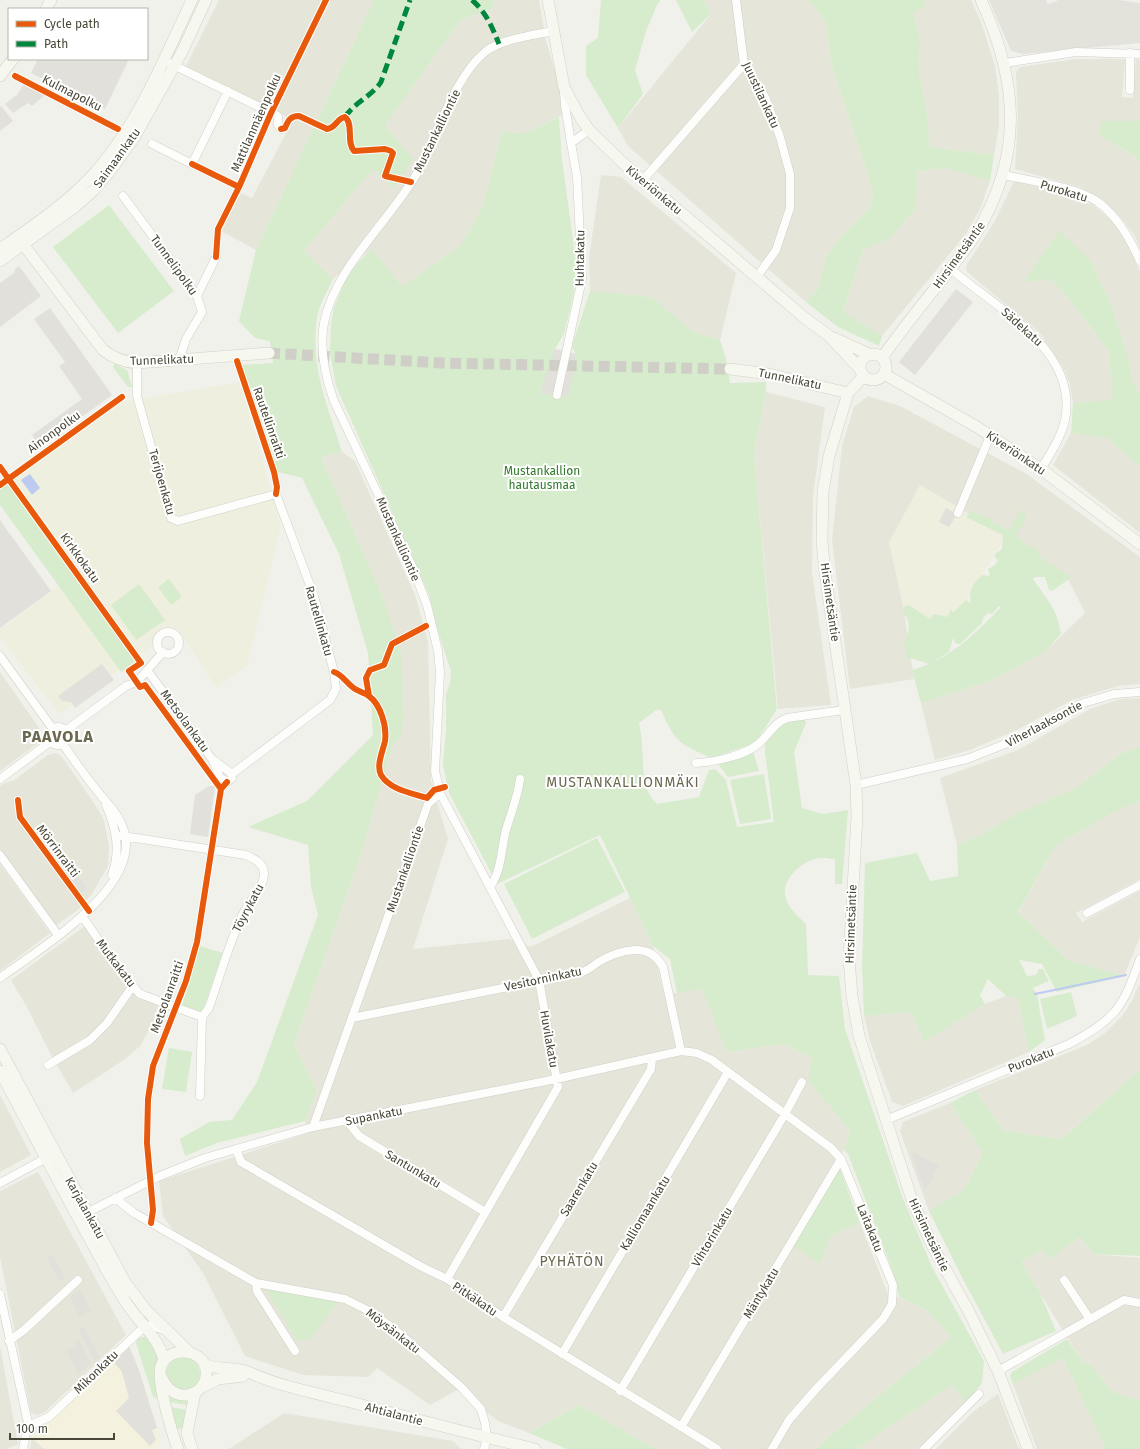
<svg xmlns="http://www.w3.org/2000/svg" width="1140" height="1449" font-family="'Fira Sans',sans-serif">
  <rect width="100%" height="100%" fill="#f1f1ec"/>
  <path fill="#e5e5d9" d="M219,0H374L256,250L221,231L241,193L252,198L293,120L186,66Z
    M493,0H539L546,41L568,112L527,133L502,132L482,208L460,246L402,287L372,249L333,279L304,251L373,169L394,189L412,159L385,126L460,20L494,8Z
    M704,0H806L815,7L826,22L831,63L868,174L873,197L869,209L838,240L825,259L818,289L806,302L628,146L618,128L711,14Z
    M923,0H971L981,22L995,66L999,95V126L994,155L929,147L928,119L919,73L920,38L913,12L926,6Z
    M1075,59H1125L1122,97L1133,98L1136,59L1140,60V121H1103L1098,134L1135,156L1140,165V249L1135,236L1122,219L1102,199L1079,187L1015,169L1018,117L1016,72L1020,67Z
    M947,168L990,181L980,209L965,235L882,336L843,313L863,250L890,238L916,208L917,171Z
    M601,175L621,177L736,273L720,340L693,332L652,297L590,291L589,258Z
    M1014,181L1067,194L1093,205L1111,220L1126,240L1140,271V395L1132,381L1128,357L1111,304L1091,261L1024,281L1051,279L1070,300L1109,351L1112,401L1073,403L1070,384L1063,367L1040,333L967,272L966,266L995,221Z
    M766,392L825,407L813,496L812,572L831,705L778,709L754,454Z
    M868,396L900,406L1025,473L1140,557V684L1118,686L1072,700L1017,730L970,750L935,760L921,703L990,681L1045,652L1085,613L1069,581L1007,534L889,542L903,605L914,679L850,689L832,540L842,446L854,407Z
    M1071,433L1107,438L1140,467V533L1053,465Z
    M342,452L355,461L415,595L428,641L431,781L448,839L413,949L509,939L531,947L630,898L653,946L664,995L702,988L728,1052L784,1044L812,1058L830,1106L850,1131L844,1150L788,1242L830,1236L860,1223L887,1292L928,1311L951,1337L824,1441L818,1449H655L579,1405L529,1433L498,1421L457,1390L430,1405L377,1368L368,1377L303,1375L245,1356L203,1273L163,1216L159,1181L309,1133L305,1121L317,1091L294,1044L362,851L393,744L401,737L382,595L321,457Z
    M0,672L40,729L37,744L0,771Z
    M1140,698V747L1122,753L1076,788L1018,813L979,836L957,845L940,778L1018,750L1090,709L1120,699Z
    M54,753L59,754L65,761L94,803L104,820L109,847L108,866L92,894L79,909L54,927L0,849V786L4,783L13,781L48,755Z
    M1140,801V879L1076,913L1082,922L1140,891V937L1124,976L1068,960L1018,913L1055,846L1117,810Z
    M0,864L50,933L0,971Z
    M85,926L132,992L141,998L158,1005L153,1023L140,1046L124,1060L73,1093L51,1055L27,1007L11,980Z
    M1140,985V1072L1135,1074L1062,1139L1004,1131L975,1090L1087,1045L1105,1033L1122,1016L1133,999L1138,986Z
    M1006,996L1018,997L1029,1052L903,1106L892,1102L870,1041L864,1016L911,1012L924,1042L985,1004Z
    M0,1095L31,1155L0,1172Z
    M950,1103L983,1152L964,1190L929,1211L900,1131L903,1122Z
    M38,1172L126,1335L45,1412L38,1415L31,1413L0,1257V1191Z
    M1080,1237L1094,1254L1140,1258V1401L1113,1392L1091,1365L1081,1360L1021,1262L1042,1249L1050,1259Z
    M0,1346L18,1444L7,1449H0Z
    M1063,1358L1106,1449H1037L1013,1384Z
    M952,1385L966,1403L918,1449H857Z
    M998,1394L1019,1449H936L974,1411Z
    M284,1413L453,1441L461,1449H229Z
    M32,1438L44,1449H30Z"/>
  <path fill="#f4f2df" d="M129,1346L139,1370L161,1442L153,1449H44L32,1438Z"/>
  <path fill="#e4e3db" d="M989,0H1046L1048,4L1059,0H1119L1140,3V43L1023,54L1011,51Z"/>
  <path fill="#eeefde" d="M240,382L281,525L247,666L216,688L177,627L59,714L0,637V630L79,570L11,480L122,402Z
    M920,485L970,514L1007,534L949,630L903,605L889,542Z"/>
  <path fill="#d6eccc" d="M374,0H493L494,8L460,20L385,126L413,159L394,189L373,169L304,251L333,279C328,290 321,301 318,313C308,363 328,406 342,452L321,457L382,595L402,657L403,721L401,737L393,744L362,851L294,1044L317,1091L305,1121L217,1143L185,1156L180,1139L209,1122L232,1120L257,1082L318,915L311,887L308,845L248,827L307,801L373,735L368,653L339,554L302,478L278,472L241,365L273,363L270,341L255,338L239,321L256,250Z
    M601,0H661L658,3L646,31L635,70L643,94L618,128L586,75V46L598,38Z
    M676,0H704L711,14L692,32Z
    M806,0H923L926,6L913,12L920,38L919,73L928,119L929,147L994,155L990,181L947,168L917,171L916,208L890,238L863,250L843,312L882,336L879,346L838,327L806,302L818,289L825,259L838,240L869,209L873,197L868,174L831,63L826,22L815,7Z
    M559,117L562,160L576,262L574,292L564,334L555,349L557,395L567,398L576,355L572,346L590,291L652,297L693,332L720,340L726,359L730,383L766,382V392L754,454L777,709L755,743L711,758C678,743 676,743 661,710H656L639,723C640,730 642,737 642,744C644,765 640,788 657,804L699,797L709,770L715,769L726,780L737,827L774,822L765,752V743L779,722L805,720L806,723L794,752L802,808L823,814L848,810L842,884H835V859C830,859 824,857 819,858C804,860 783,877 785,894C786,906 798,916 806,924L808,975L839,976L845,1029L902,1196L932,1267L984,1361L982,1383L966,1403L952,1385L857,1449H818L824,1441L951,1337L928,1311L899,1297L893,1272L848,1154L844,1150L850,1131L830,1106L808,1081L812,1058L784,1044L727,1052L702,989L677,993L670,959L653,946L600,835L497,884L449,793L443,765L446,729V694L450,683L451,671L435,622L429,595L336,386L330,353L331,323L334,308L346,278L353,268L372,248L402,287L460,246L482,208L502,132L527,133Z
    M1102,121H1140V165L1135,156L1098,134Z
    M109,205L174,291L118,333L53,247Z
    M1059,231L1091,261L1111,304L1128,357L1132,381L1140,395V467L1107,438L1071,433L1073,403L1112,400L1109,351L1070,300L1051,279L1024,282Z
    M115,364L127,370L132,387H128L113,367Z
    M8,483L136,661L121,672L0,505V489Z
    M1021,509L1026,517L1023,526L1015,533L1027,546L1034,547L1038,551L1042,559L1070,576L1069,579L1052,591L1049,590L1045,577H1035L1033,579C1046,598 1058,610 1061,634L1045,652L990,681L921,703L912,670C950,659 974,635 1001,607L999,606L992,614L988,613L983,618L982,623L960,644H956L953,638L949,652L929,664L907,657L904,642C910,634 911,620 903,613L904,607L909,605L930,619L934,614L948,617L950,610L954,612L966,600L971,603C968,590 973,584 982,575L990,576L988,569L995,565L998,560L994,557L996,553L1002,549L1003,535L966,517L971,511L991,519L994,523L1009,530Z
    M169,579L182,597L171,605L158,587Z
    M139,584L165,620L136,640L111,605Z
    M1140,747V801L1117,810L1055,846L1018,912L1068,960L1124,976L1057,992L1042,964L1019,960L1027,976L1036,975L1039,969H1043L1049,981L1033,988L1037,995L1045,1040L1029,1052L1018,998L1006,996L988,979L980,995L985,1004L924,1042L911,1012L864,1016L862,967L865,863L917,853L930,881L958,876L957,845L979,836L1018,813L1076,788L1122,753Z
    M753,751L759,771L728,777L717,763Z
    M764,774L771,819L740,824L730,780Z
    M597,838L625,892L532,939L504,884Z
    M200,946L223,953L202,1012L182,1005Z
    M1071,992L1077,1016L1047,1029L1040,999Z
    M169,1048L192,1052L186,1092L162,1089Z
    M1140,1072V1256L1094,1254L1080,1237L1050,1259L1042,1249L1021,1262L1040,1293L1056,1331L1003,1354L964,1281L929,1211L964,1190L983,1152L950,1103L975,1090L1004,1131L1062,1139L1135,1074Z
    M837,1161L860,1223L830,1236L820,1264L788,1242Z
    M264,1286L339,1301L310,1339L297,1341Z
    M142,1337H147L159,1355L155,1378L163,1401L153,1397L136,1343L137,1338Z
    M1067,1339L1081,1360L1091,1365L1113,1392L1140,1401V1449H1106L1063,1358L1013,1384L1010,1376L1012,1372Z
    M166 1374a17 17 0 1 1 34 0a17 17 0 1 1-34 0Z
    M171,1396L188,1399L187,1405L170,1402Z
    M579,1405L655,1449H567L529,1433Z
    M170,1407L187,1410L184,1428L177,1429Z"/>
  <path fill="#e1e0db" d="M38,59H129L105,109L31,73Z
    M23,85L45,95L32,106L28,103L13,113L5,104L18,94Z
    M1,106L13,121L0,131V107Z
    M19,266L41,296L0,327V283L15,272L14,270Z
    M956,289L973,302L915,375L899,362Z
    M50,308L112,395L40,447L32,435L82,399L59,366L65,362L34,319Z
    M555,349L576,354L572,380L567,398L557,395L540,394Z
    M946,508L957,514L949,527L939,522Z
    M0,520L51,591L0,628Z
    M102,664L114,680L75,708L71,702L62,701L58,696Z
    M209,786H215L208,837L190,834L195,795Z
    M76,874L88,888L81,893L70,878Z
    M911,1151L939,1166L925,1191Z
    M53,1255L65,1278L59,1281L47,1258Z
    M80,1289L91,1311L79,1317L70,1297Z
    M84,1327L100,1358L95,1361L79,1330Z
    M79,1340L91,1363L78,1374L66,1350L75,1345L74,1342Z
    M129,1346L139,1370L157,1428L152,1430L156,1440L150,1446L116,1411L129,1398L122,1372L113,1361Z"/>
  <path fill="#bccbef" d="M30,474L40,488L32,495L21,480Z"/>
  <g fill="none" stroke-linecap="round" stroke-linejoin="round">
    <path stroke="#bccbef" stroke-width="2" d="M1035,994L1126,975"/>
    <path stroke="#cfcfc8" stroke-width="11" stroke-dasharray="11 5.5" stroke-linecap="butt" d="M269,353L442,363L730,369"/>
    <g stroke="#cfcfc9" stroke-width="9">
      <path id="street" d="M736,0L744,64L765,97L780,137L790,174V208L776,250L757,277
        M163,60L278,116V125L281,129
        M1005,63L1076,52L1140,54
        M564,90L565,105L571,143
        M1130,90V53
        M152,144L192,164L228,91
        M1004,175C1030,181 1077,187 1098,202C1118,217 1130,239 1140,261
        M643,180L744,64
        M123,196L197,296L202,312L186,339L179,360
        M951,269C994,307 1074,346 1066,414C1064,433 1051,453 1041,469
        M197,296L216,257
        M137,363V396L171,518L178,521L276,494L314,596L334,672L336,689L330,700L232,774
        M557,395L582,279L577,177L571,143L589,130
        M958,513L990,436
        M157 643a11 11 0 1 1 22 0a11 11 0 1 1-22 0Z
        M0,656L53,729
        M147,670L212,759L231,773L232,778L227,782L220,777L212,759
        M49 736a9 9 0 1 1 18 0a9 9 0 1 1-18 0Z
        M65,731L126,686L137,682L163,652
        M696,763C713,762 743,756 757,745C768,737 773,723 787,718L844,710
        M0,779L50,742
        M856,785L967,759L1023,737L1077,705L1114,694L1140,692
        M106,805C116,828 121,850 112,875
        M116,835L246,855C255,859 264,863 264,874C264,888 249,900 244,912C229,942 220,976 209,1008L202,1017L200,1096
        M0,855L58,935
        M490,887C502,870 501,849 506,830C511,813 518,796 520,779
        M1087,913L1140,885
        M82,916L123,975L140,994L202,1017
        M0,978C40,948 148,885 122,825C118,814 110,806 103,798C89,781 75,762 63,744
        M352,1018C428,1003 504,988 579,973C585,972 592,967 597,963C608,956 622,951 634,950C649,950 656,955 663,967L681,1051
        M48,1065L90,1040L107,1023L132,987
        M886,1120L1069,1044C1116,1018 1122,1010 1140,959
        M347,1121L359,1136L485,1212
        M313,1127L428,804L440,793
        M236,1149L241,1162L420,1266L447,1279L503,1317L717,1449
        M0,1183L50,1156
        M115,1198L134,1213L256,1283L345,1299L371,1312L399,1333L461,1387L481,1409L485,1423L487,1438L484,1449
        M84,1214L160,1176L205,1158L313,1127L556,1079L681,1051L697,1053L712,1060L831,1148L841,1159L893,1285L892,1304L883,1319L816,1389L789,1420L772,1449
        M447,1279L558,1087L539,980L440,793L435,771L440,673L438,651L427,605L412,566L334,401C325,376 319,350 324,323C335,268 387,224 416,175C436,140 454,77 485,52C501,39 534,35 554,31
        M1064,1280L1089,1318
        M256,1283L257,1291L295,1351
        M0,1294L28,1423
        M503,1317L651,1069L652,1059
        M9,1341L24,1330L78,1280
        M562,1354L728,1072
        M998,1371L1124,1300L1140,1303
        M620,1391L785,1114L802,1082
        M28,1423L33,1424L49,1417L144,1327L150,1325L164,1330
        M681,1427L841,1159
        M23,1449L28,1423
        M924,1449L979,1394"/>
    </g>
    <g stroke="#d1d2c4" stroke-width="12">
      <path id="secondary" d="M548,0L564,87L580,117L589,130L623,163L806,319L828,335L860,369
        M46,9L51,0
        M0,76L13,59
        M20,240L103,350C113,358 124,362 137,363L269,353
        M0,249C30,228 63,206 89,179C136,130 163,61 192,0
        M0,261L76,206L94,190L110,171L134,138L182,52L206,0
        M834,338L871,355
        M860 367a13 13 0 1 1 26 0a13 13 0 1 1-26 0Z
        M882,358C906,323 933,292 958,259C963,252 969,245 974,237C1024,157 1019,83 981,0
        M730,369L769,374L848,393
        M884,374L977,427L1041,469L1140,544
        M864,376L848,393L829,456L823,491L822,542L825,573L856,785L857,816L849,959L852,996L859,1036L911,1197L930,1241L969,1312L998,1371L1028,1449
        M0,1049L125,1282L146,1310L189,1352
        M0,1071C25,1119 51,1168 77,1216C93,1244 107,1273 125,1301C138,1322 158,1336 164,1360
        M204,1364C218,1371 234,1366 248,1372C279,1386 314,1393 347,1401C409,1418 472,1434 535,1449
        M160,1374C163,1380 165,1387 172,1391C188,1402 209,1389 206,1369C202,1348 168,1346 161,1366C156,1380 172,1433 178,1449
        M202,1387L218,1379L243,1376
        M192,1449L187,1433L195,1393"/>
    </g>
    <use href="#street" stroke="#fdfdfc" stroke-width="8"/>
    <use href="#secondary" stroke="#f6f7ef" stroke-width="11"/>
    <path stroke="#00873e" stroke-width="5" stroke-dasharray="10 5" stroke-linecap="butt" d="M472,0C486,12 492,27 499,44
      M345,117C355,102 372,96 381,82L410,0"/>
    <g stroke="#fff" stroke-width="8">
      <path id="cycleway" d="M15,76L118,129
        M281,129L285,128C288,121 290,116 299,116L327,129C336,128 337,118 345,117C354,124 346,142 354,151L385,149L391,151L393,153L385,176L411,182
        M192,164L239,187
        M216,257L218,229L239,187L271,113L326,0
        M237,361L274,472L277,487L276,494
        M0,467L141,663L129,671L140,687L145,685L221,789
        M0,485L122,397
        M334,672C343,675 347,684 355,689C360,692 365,693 369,696C381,705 387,727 385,741C383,751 376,765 381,775C390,790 412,793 427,798L434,790L445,787
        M369,696L366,678L370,670L384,665L392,644L426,626
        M18,800L20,817L89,911
        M151,1223L153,1210L147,1143L148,1099L153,1066L186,981L197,942L221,789L227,782"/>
    </g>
    <use href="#cycleway" stroke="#e8590c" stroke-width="6"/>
  </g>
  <g text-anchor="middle" stroke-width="4" stroke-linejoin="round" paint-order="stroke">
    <g font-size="12" fill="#484737" stroke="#fff">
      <text transform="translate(72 93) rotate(27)" y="4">Kulmapolku</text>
      <text transform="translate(761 95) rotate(65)" y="4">Juustilankatu</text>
      <text transform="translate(256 123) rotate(-66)" y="4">Mattilanmäenpolku</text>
      <text transform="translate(437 131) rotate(-64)" y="4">Mustankalliontie</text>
      <text transform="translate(117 158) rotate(-54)" y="4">Saimaankatu</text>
      <text transform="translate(654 190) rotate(40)" y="4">Kiveriönkatu</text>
      <text transform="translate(1064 191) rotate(17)" y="4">Purokatu</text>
      <text transform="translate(959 255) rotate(-54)" y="4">Hirsimetsäntie</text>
      <text transform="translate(580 258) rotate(-89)" y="4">Huhtakatu</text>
      <text transform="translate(174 265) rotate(54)" y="4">Tunnelipolku</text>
      <text transform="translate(1022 327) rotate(42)" y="4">Sädekatu</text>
      <text transform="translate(162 360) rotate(-2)" y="4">Tunnelikatu</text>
      <text transform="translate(790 379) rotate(12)" y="4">Tunnelikatu</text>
      <text transform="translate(269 423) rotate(71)" y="4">Rautellinraitti</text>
      <text transform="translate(54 432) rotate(-36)" y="4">Ainonpolku</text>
      <text transform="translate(1016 453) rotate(34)" y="4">Kiveriönkatu</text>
      <text transform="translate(162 482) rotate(74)" y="4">Terijoenkatu</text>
      <text transform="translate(398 539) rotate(66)" y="4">Mustankalliontie</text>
      <text transform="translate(80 558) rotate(54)" y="4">Kirkkokatu</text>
      <text transform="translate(830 602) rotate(82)" y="4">Hirsimetsäntie</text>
      <text transform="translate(319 621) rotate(74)" y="4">Rautellinkatu</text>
      <text transform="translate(185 721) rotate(54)" y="4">Metsolankatu</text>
      <text transform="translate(1044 724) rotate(-28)" y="4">Viherlaaksontie</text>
      <text transform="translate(58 851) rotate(53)" y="4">Mörrinraitti</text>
      <text transform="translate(405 869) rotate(-71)" y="4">Mustankalliontie</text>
      <text transform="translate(248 908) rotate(-62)" y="4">Töyrykatu</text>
      <text transform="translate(851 924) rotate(-88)" y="4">Hirsimetsäntie</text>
      <text transform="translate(116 963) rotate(53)" y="4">Mutkakatu</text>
      <text transform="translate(543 979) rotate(-12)" y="4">Vesitorninkatu</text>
      <text transform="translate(167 997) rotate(-70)" y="4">Metsolanraitti</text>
      <text transform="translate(549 1039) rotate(80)" y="4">Huvilakatu</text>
      <text transform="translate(1031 1060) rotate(-22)" y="4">Purokatu</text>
      <text transform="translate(374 1116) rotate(-11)" y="4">Supankatu</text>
      <text transform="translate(413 1169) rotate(31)" y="4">Santunkatu</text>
      <text transform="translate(579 1189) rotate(-59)" y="4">Saarenkatu</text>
      <text transform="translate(85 1208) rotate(61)" y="4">Karjalankatu</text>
      <text transform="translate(645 1213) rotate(-59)" y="4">Kalliomaankatu</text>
      <text transform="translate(870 1228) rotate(68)" y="4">Laitakatu</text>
      <text transform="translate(929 1235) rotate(65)" y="4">Hirsimetsäntie</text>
      <text transform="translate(712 1237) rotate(-59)" y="4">Vihtorinkatu</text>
      <text transform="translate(761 1293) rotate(-59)" y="4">Mäntykatu</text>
      <text transform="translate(475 1299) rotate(34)" y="4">Pitkäkatu</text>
      <text transform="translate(393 1331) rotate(38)" y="4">Möysänkatu</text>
      <text transform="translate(96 1372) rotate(-44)" y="4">Mikonkatu</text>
      <text transform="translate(394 1414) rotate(15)" y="4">Ahtialantie</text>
    </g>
    <g font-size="12" fill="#307a2a" stroke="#fff">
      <text x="542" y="475">Mustankallion<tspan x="542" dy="14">hautausmaa</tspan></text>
    </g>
    <g font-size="14" letter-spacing="1" fill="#6b684e" stroke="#fff">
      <text x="623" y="787">MUSTANKALLIONMÄKI</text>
      <text x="572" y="1266">PYHÄTÖN</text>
    </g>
    <g font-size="16" font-weight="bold" letter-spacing="1" fill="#6b684e" stroke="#fff">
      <text x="58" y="742">PAAVOLA</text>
    </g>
  </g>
  <rect x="8" y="8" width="140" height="52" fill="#ffffff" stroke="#b6b5af"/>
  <rect x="16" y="21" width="20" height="6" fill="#e8590c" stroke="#b6b5af"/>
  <text x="44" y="28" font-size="12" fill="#484737">Cycle path</text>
  <rect x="16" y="41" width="20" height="6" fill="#00873e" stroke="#b6b5af"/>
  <text x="44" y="48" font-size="12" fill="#484737">Path</text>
  <path d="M10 1433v6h104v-6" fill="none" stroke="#484737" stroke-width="2"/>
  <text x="16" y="1433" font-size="12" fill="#484737" stroke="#ffffff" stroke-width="3" paint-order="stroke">100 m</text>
</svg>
